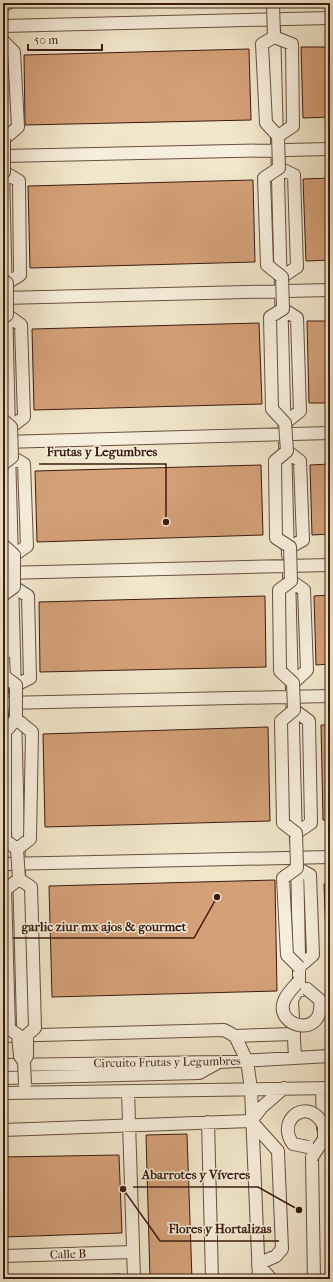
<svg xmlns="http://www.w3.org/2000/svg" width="333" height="1282" font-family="'IM FELL French Canon',serif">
  <rect width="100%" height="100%" fill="#f2e7cb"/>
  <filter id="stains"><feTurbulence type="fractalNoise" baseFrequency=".005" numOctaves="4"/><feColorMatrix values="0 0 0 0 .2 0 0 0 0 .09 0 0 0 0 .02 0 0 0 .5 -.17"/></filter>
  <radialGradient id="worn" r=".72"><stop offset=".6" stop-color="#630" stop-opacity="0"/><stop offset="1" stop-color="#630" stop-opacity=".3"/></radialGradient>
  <path fill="#d4a078" stroke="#3b1b10" d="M301,47H330V117L303,118Z
    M249,49L251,120L25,125L24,55Z
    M330,178V260L306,261L303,179Z
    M253,180L255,262L30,268L28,186Z
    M307,321H330V403H309Z
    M259,323L262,404L34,410L32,329Z
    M330,464V534L312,535L310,465Z
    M261,465L263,535L37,542L35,471Z
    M330,595V664L316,665L314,596Z
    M265,596L266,667L40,672L39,602Z
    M321,725H330V820H323Z
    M268,727L270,821L45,827L43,734Z
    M275,880L277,991L52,997L49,886Z
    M330,883V994H328L324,884Z
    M187,1134L192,1279H150L146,1135Z
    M119,1155L122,1233L3,1237V1157Z
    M121,1274V1279H3V1278Z"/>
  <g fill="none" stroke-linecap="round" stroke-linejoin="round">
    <g stroke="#694e3f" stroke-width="14">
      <path id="minor" d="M3,6L8,3
        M3,26L330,18
        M274,27L288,555
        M3,41L14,52L18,127L4,139L3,138
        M3,156L330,149
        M279,168L294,175L297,267L282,277
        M3,170L9,432
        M4,172L19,181L20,275L7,283
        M3,298L330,290
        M283,309L297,318L300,411L285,423
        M7,315L21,325L24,417L11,427
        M3,442L330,433
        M9,451L12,560
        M287,451L300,461L303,540L290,547
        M12,457L24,464L27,546L14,555
        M3,573L330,565
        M289,575L296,841
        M12,579L15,692
        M291,581L304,590L307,670L293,683
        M14,587L28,596L30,678L16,685
        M3,703L330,696
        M294,710L309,721L311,823L296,833
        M15,713L23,1025
        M297,859L299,956
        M3,864L330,857
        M297,868L310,875L313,955L299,967V981
        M3,1036L224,1030L235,1036L247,1061L251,1089L259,1279
        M235,1036L294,1034
        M295,1058L292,1000L297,991L307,989
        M3,1065L220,1062L330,1056
        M3,1078L199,1073L219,1062
        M322,1088L323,1128
        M128,1091L134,1279
        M3,1093L330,1088
        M251,1121L262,1107L284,1088
        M208,1122L212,1279
        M3,1130L251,1121L278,1151L282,1249L276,1256L258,1264L271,1279
        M312,1157L314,1279
        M3,1256L133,1252"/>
    </g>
    <use href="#minor" stroke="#f7efdd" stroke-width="12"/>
    <g stroke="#694e3f" stroke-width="14" stroke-linecap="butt">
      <path id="minor-bridge" d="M273,3L274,37
        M274,37L262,44L266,123L278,136L279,168L264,178L267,265L282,277L283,309L270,317L272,409L285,423L287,451L275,461L276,538L290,547L291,581L279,590L280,671L293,683L294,710L281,721L283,823L296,833L297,868L283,878L287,955L299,967
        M274,37L292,44L293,126L278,136
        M3,173L4,172V139
        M3,280L7,283V315L3,318
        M3,420L11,427L12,457L3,464
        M3,545L14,555V587L3,595
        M3,657L4,676L16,685V719L5,732V840L17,849L19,879
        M16,719L32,732L30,839L17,849
        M19,879L5,890L9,1029L18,1035L20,1056L24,1062L25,1084
        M19,879L31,887L35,1028L27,1035V1056L24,1061
        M299,981C294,987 287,993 284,1001C274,1027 325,1040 320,1000L307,989
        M308,1147L293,1144C278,1123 299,1104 314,1114C319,1117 322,1122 324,1126V1139L312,1157"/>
    </g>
    <use href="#minor-bridge" stroke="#f7efdd" stroke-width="12"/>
  </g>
  <g text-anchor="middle" stroke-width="3" stroke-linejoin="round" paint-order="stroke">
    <g font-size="12" fill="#3b1b10" stroke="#f7efdd">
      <text transform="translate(167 1062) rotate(-1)" y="4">Circuito Frutas y Legumbres</text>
      <text transform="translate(68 1254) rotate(-2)" y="4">Calle B</text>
    </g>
  </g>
  <path fill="none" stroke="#3b1b10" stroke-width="1.5" d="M166 522L166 464H39M217 897L194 938H13M299 1210L258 1187H133M123 1189L160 1241H279"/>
  <g fill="#3b1b10" stroke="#f7efdd" stroke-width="1.5">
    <circle cx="166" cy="522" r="4"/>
    <circle cx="217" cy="897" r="4"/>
    <circle cx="299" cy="1210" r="4"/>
    <circle cx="123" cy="1189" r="4"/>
  </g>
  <g font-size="13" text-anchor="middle" font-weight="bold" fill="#3b1b10" stroke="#f7efdd" stroke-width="3" stroke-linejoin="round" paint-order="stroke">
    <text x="102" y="456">Frutas y Legumbres</text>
    <text x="104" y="931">garlic ziur mx ajos &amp; gourmet</text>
    <text x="196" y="1179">Abarrotes y Víveres</text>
    <text x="220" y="1233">Flores y Hortalizas</text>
  </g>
  <rect width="333" height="1282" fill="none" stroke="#f2e7cb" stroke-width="16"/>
  <rect x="4" y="4" width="325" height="1274" fill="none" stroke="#3b1b10" stroke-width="2"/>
  <rect x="8" y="8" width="317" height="1266" fill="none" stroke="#3b1b10"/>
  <path d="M28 44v6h74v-6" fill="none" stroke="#3b1b10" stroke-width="2"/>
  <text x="34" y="44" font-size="12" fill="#3b1b10" stroke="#f7efdd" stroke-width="3" paint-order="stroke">50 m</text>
  <rect width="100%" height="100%" filter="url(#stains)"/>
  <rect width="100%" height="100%" fill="url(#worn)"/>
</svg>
